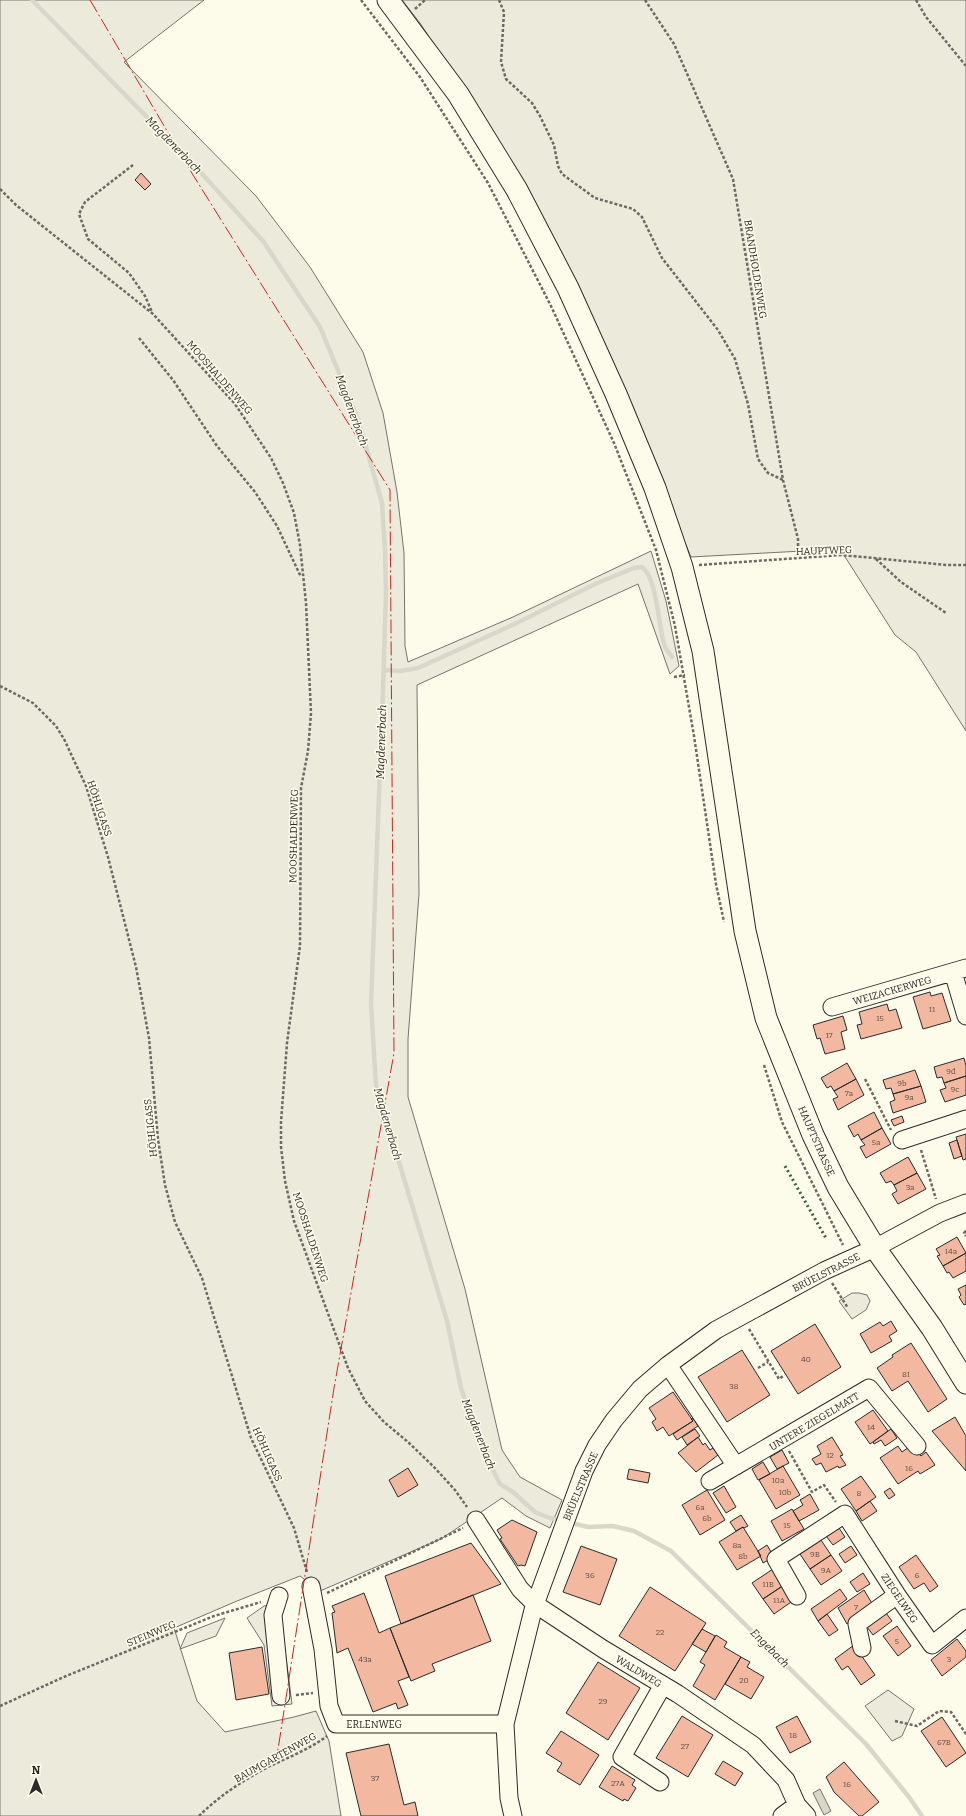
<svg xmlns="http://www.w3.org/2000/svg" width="966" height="1816" font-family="Bitter,serif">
  <rect width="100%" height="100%" fill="#fdfbea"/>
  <path fill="#ecebdb" stroke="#74746e" d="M0,0H204L124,62L256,196L310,267L363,352L383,413L397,492L404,553L405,646L408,662L513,617L651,551L666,601L679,666L670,674L638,584L417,685L419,894L408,1039V1097L465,1289L502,1450L520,1477L562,1500L550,1528L526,1516L502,1498L441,1539L320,1591L300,1576L237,1601L174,1628L197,1701L225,1732L294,1717L316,1711L329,1741L341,1816H0Z
    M402,0H966V731L916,652L895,635L840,549L691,557L576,284L492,133L420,23Z
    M852,1293H859L867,1295L870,1301L866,1310L852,1319L839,1301Z
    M888,1690L914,1709L902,1736L892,1741L865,1706Z"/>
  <path fill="#eceadb" stroke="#74746e" d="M284,1603L280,1612L292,1704L272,1706L264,1645L247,1618L264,1606Z
    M225,1618L216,1636L180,1649L187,1633Z"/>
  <path fill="#d8d7c9" stroke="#74746e" d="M820,1789L831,1811L824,1815L813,1793Z"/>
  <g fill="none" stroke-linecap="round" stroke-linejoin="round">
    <path stroke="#d8d7c9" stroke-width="4.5" d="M32,0L194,165L263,241L320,327L358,419L382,503L385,550L386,592L383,690L371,1004L376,1086L447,1321L461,1388L483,1451L500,1484L513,1492L535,1512L550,1518L588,1527L613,1526L634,1531L671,1551L866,1744L909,1797L922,1816
      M384,670L400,671L418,668L519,622L595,584L634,568L642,567C658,579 658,628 665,647C667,651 670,654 672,657"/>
  </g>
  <path fill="#f2b8a0" stroke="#2b2b2b" d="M141,173L151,184L145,190L135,180Z
    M930,992L931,996L942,993L951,1021L923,1029L913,997Z
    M887,1004L889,1011L896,1009L902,1028L861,1039L857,1025L862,1024L859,1012Z
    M843,1016L847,1030L841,1032L845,1049L825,1054L820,1038L817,1039L813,1025Z
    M964,1058L966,1066V1076L944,1083L942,1077L937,1078L934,1067Z
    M847,1063L856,1079L834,1091L831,1086L827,1088L821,1078Z
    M915,1070L921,1086L893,1094L891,1088L886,1089L883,1080Z
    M966,1076V1095L945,1102L940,1090L946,1088L944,1083Z
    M856,1079L864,1095L838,1110L833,1099L838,1097L834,1091Z
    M921,1086L926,1102L893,1113L890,1102L895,1100L893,1094Z
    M874,1112L882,1128L861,1140L858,1134L854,1137L848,1126Z
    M902,1116L904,1122L894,1126L891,1120Z
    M882,1128L891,1144L866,1158L860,1147L865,1145L861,1140Z
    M966,1134V1159L963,1160L956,1137Z
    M957,1140L962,1156L954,1159L949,1143Z
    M908,1157L917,1173L894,1185L891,1181L886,1183L880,1173Z
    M917,1173L926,1189L898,1204L892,1194L897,1191L894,1185Z
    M957,1237L966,1253L943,1266L937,1256L940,1255L936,1249Z
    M966,1253V1271L953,1278L949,1272L947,1273L943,1266Z
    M966,1285V1304L964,1305L959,1297L961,1295L958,1289Z
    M891,1321L897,1331L889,1336L892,1341L871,1353L860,1334L880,1322L883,1326Z
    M815,1324L841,1367L798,1394L771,1351Z
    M911,1343L947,1399L928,1412L908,1381L892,1391L877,1368L893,1357L892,1355Z
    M742,1350L770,1395L727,1422L698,1377Z
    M673,1392L693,1421L669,1436L663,1427L657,1431L652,1422L656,1419L649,1408Z
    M873,1410L888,1431L870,1444L855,1422Z
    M955,1417L966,1436V1471L932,1431Z
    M693,1418L698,1426L677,1440L673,1434L693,1421L691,1419Z
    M695,1429L700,1436L687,1445L682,1437Z
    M891,1429L897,1438L885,1446L881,1440L874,1444L873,1442Z
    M698,1437L703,1445L705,1443L710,1450L713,1448L718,1455L696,1472L678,1453Z
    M832,1437L843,1455L840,1456L846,1465L839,1468L838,1466L826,1472L821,1463L816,1465L812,1459L821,1454L817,1446Z
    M898,1446L902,1452L909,1447L917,1451L921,1456L926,1452L935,1465L920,1474L918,1471L898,1484L880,1458Z
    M782,1450L789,1463L777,1469L770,1457Z
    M763,1462L770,1474L758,1480L752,1469Z
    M783,1466L800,1495L776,1509L759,1480Z
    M408,1468L418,1485L398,1497L389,1480Z
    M629,1469L650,1473L648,1483L627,1479Z
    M861,1476L876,1497L856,1511L841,1489Z
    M724,1486L736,1507L726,1513L713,1493Z
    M890,1488L895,1495L889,1499L884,1492Z
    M707,1490L725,1520L700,1535L682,1505Z
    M810,1494L819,1510L799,1521L793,1511L803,1505L800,1500Z
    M870,1501L877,1511L862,1521L856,1511Z
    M792,1509L804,1529L782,1541L771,1521Z
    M741,1515L748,1526L744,1528L743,1527L736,1531L730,1522Z
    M512,1520L537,1532L525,1566L521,1565L518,1566L500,1539L502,1538L497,1530Z
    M743,1527L761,1556L737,1570L719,1542Z
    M839,1528L845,1537L833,1545L826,1536Z
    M821,1540L831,1555L810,1569L800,1554Z
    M471,1543L501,1584L401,1624L385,1576Z
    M767,1545L774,1557L763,1563L758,1551Z
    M581,1546L617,1559L600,1605L563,1592Z
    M851,1546L857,1555L845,1563L839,1554Z
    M831,1555L842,1571L821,1585L810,1569Z
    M916,1555L938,1586L930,1592L924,1583L914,1589L899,1567Z
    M773,1569L784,1585L763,1599L752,1583Z
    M863,1573L870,1584L857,1592L850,1582Z
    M784,1585L794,1600L774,1614L763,1599Z
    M650,1587L706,1623L675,1671L619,1636Z
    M840,1589L847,1599L818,1621L811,1609Z
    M864,1590L873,1605L847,1624L838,1608Z
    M364,1593L379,1633L390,1628L409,1677L398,1681L408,1705L398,1709L396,1703L373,1712L348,1648L337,1653L332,1613L335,1612L332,1606Z
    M473,1595L491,1641L432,1664L435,1671L411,1681L390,1628Z
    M883,1609L892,1621L873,1635L864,1623Z
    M827,1614L838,1630L829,1636L818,1621Z
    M897,1626L911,1646L898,1656L883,1636Z
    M702,1629L715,1636L706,1652L692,1644Z
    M716,1635L727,1642L724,1647L741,1657L715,1700L693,1686L705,1665L700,1662Z
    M957,1639L966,1651V1657L942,1676L931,1660Z
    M854,1645L875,1675L861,1685L848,1666L842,1670L835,1659Z
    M262,1647L269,1694L236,1700L229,1653Z
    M741,1657L750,1662L747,1667L764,1677L751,1699L725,1684Z
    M598,1662L640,1688L608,1740L566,1713Z
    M682,1716L713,1735L688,1777L656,1758Z
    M797,1716L811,1742L790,1753L776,1727Z
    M942,1717L966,1753L946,1767L921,1731Z
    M561,1731L599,1755L580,1785L557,1771L562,1763L546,1753Z
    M389,1744L404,1805L415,1802L418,1816H361L346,1753Z
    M723,1761L743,1773L735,1786L715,1774Z
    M844,1762L879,1802L862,1816H859L834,1792L826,1777Z
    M612,1766L635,1780L632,1785L636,1788L628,1801L624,1799L623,1801L599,1787Z"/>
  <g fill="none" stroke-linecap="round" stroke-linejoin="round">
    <g stroke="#2b2b2b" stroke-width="19">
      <path id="minor" d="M953,972L966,1016
        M832,1007L966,968
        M902,1140L966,1119
        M668,1365L736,1466
        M710,1481L869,1388L917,1446
        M476,1520L520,1589L535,1604L603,1649L678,1694L753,1745L786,1780L797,1805L807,1816
        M311,1586L323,1649L329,1706L336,1724H505
        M279,1596L273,1615L281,1696
        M797,1596L776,1559L845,1514L897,1595L932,1645L966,1618
        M862,1648L857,1624L897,1595
        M660,1782L622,1757L663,1685
        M513,1816L509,1798L505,1724L533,1610L584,1471L597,1445L614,1420L640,1389L668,1365L716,1330L824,1271L875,1248L940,1213L966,1203
        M782,1816L797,1805"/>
    </g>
    <g stroke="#2b2b2b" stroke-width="23">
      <path id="major" d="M388,0L458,94L517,190L568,288L616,394L655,488L682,567L703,651L745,931L766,1018L813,1135L838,1187L875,1248L932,1328L966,1383"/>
    </g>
    <path stroke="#6a6964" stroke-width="2.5" stroke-dasharray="3 2" stroke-linecap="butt" d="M361,0L420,77L488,183L551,306L614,443L656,550L675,626L694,736L716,884L724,922
      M499,0L504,12L501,62L506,79L532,103L540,116L554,145L558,166L562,174L595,198L633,209L642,217L662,258L718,330L735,359L748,404L758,459L768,473L783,480
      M645,0L674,44L733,179L783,480L798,539V558
      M916,0L926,17L966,66
      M415,9L425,0
      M133,165L85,202L79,214L88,239L129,273L145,296L152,312
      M0,189L16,205L153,314L235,404L271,458L283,483L294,513L300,545L306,603L311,713L308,751L301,788L300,946L287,1043L281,1122V1147L285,1181L294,1221L348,1368L365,1401L384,1422L408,1442L434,1467L455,1490L467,1507
      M139,338L173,380L217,446L255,492L277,526L301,577
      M876,559L901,582L946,613
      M699,565L842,555L946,565H966
      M674,677L685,675
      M0,686L33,703L56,726L64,739L86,786L108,857L136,967L149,1038L158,1139L165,1185L175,1222L202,1278L251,1438L294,1528L307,1572
      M764,1065L782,1122L843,1245
      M865,1079L891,1130
      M921,1150L936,1199
      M966,1231L964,1233L966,1236
      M832,1283L848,1308
      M749,1329L779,1379L783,1376
      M758,1368L768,1362
      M789,1451L812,1492L824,1485L836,1502
      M327,1593L463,1528
      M296,1695L313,1693
      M0,1706L66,1676L214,1616L261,1602
      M895,1721L917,1726L939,1711L951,1712L966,1734
      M199,1816C219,1796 245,1779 270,1766C289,1757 310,1749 327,1736"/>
    <use href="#minor" stroke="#fdfbea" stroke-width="17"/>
    <use href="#major" stroke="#fdfbea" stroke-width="21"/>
    <path stroke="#34623c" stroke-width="3" stroke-dasharray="2 3" stroke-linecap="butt" d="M785,1166L827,1240"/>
    <path stroke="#c62828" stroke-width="1" stroke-dasharray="14 3 2 3" stroke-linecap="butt" d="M90,0L193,175L390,490L394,1053L334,1388L277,1756"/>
  </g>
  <g text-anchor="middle" stroke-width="3" stroke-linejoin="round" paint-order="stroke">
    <g font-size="8" fill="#5d4e48">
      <text x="932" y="1012">11</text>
      <text x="880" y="1021">15</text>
      <text x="829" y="1038">17</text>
      <text x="951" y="1074">9d</text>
      <text x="902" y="1086">9b</text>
      <text x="955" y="1092">9c</text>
      <text x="849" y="1096">7a</text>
      <text x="909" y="1100">9a</text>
      <text x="876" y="1145">5a</text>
      <text x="910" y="1190">3a</text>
      <text x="951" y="1254">14a</text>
      <text x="806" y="1362">40</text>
      <text x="906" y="1377">81</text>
      <text x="734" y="1389">38</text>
      <text x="871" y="1430">14</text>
      <text x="830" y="1458">12</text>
      <text x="909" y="1471">16</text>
      <text x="778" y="1483">10a</text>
      <text x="785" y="1495">10b</text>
      <text x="859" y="1496">8</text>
      <text x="700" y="1510">6a</text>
      <text x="707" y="1521">6b</text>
      <text x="787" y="1528">15</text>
      <text x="737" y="1548">8a</text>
      <text x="815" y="1557">9B</text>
      <text x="743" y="1559">8b</text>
      <text x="826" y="1573">9A</text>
      <text x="590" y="1578">36</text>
      <text x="917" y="1578">6</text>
      <text x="768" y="1587">11B</text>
      <text x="779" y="1603">11A</text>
      <text x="856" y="1610">7</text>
      <text x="660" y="1635">22</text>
      <text x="897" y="1644">5</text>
      <text x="365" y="1662">43a</text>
      <text x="949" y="1662">3</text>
      <text x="744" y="1683">20</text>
      <text x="603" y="1704">29</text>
      <text x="793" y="1738">18</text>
      <text x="944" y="1745">67B</text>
      <text x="685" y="1749">27</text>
      <text x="375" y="1781">37</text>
      <text x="618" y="1786">27A</text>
      <text x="847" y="1787">16</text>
    </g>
    <g font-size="10" fill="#2b2b2b" stroke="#fdfbea">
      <text transform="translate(756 269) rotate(81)" y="4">BRANDHOLDENWEG</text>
      <text transform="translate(220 377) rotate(49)" y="4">MOOSHALDENWEG</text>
      <text transform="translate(824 550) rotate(-2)" y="4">HAUPTWEG</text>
      <text transform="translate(100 808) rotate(72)" y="4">HÖHLIGASS</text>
      <text transform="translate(293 836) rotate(-89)" y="4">MOOSHALDENWEG</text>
      <text transform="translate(892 990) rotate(-16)" y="4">WEIZACKERWEG</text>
      <text transform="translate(150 1128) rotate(-96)" y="4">HÖHLIGASS</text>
      <text transform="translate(817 1141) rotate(66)" y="4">HAUPTSTRASSE</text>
      <text transform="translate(311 1237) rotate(72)" y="4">MOOSHALDENWEG</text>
      <text transform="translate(826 1272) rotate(-27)" y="4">BRÜELSTRASSE</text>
      <text transform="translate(814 1421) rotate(-31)" y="4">UNTERE ZIEGELMATT</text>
      <text transform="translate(268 1454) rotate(66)" y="4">HÖHLIGASS</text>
      <text transform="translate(580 1486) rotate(-67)" y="4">BRÜELSTRASSE</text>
      <text transform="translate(900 1598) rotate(56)" y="4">ZIEGELWEG</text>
      <text transform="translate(151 1633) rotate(-23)" y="4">STEINWEG</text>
      <text transform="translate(639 1671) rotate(31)" y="4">WALDWEG</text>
      <text x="374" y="1728">ERLENWEG</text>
      <text transform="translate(275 1757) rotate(-29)" y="4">BAUMGARTENWEG</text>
    </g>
    <g font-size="11" font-style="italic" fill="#2b2b2b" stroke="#fdfbea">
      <text transform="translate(174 145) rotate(46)" y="4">Magdenerbach</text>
      <text transform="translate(352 410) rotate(70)" y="4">Magdenerbach</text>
      <text transform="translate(381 742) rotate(-88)" y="4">Magdenerbach</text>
      <text transform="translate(388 1124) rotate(74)" y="4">Magdenerbach</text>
      <text transform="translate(479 1434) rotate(69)" y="4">Magdenerbach</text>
      <text transform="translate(770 1648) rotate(45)" y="4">Engebach</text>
    </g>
  </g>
  <g transform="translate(36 1780)" stroke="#fdfbea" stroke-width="3" paint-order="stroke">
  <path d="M0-3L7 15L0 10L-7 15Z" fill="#2b2b2b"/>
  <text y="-6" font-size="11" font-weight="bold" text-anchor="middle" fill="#2b2b2b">N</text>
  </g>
</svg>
